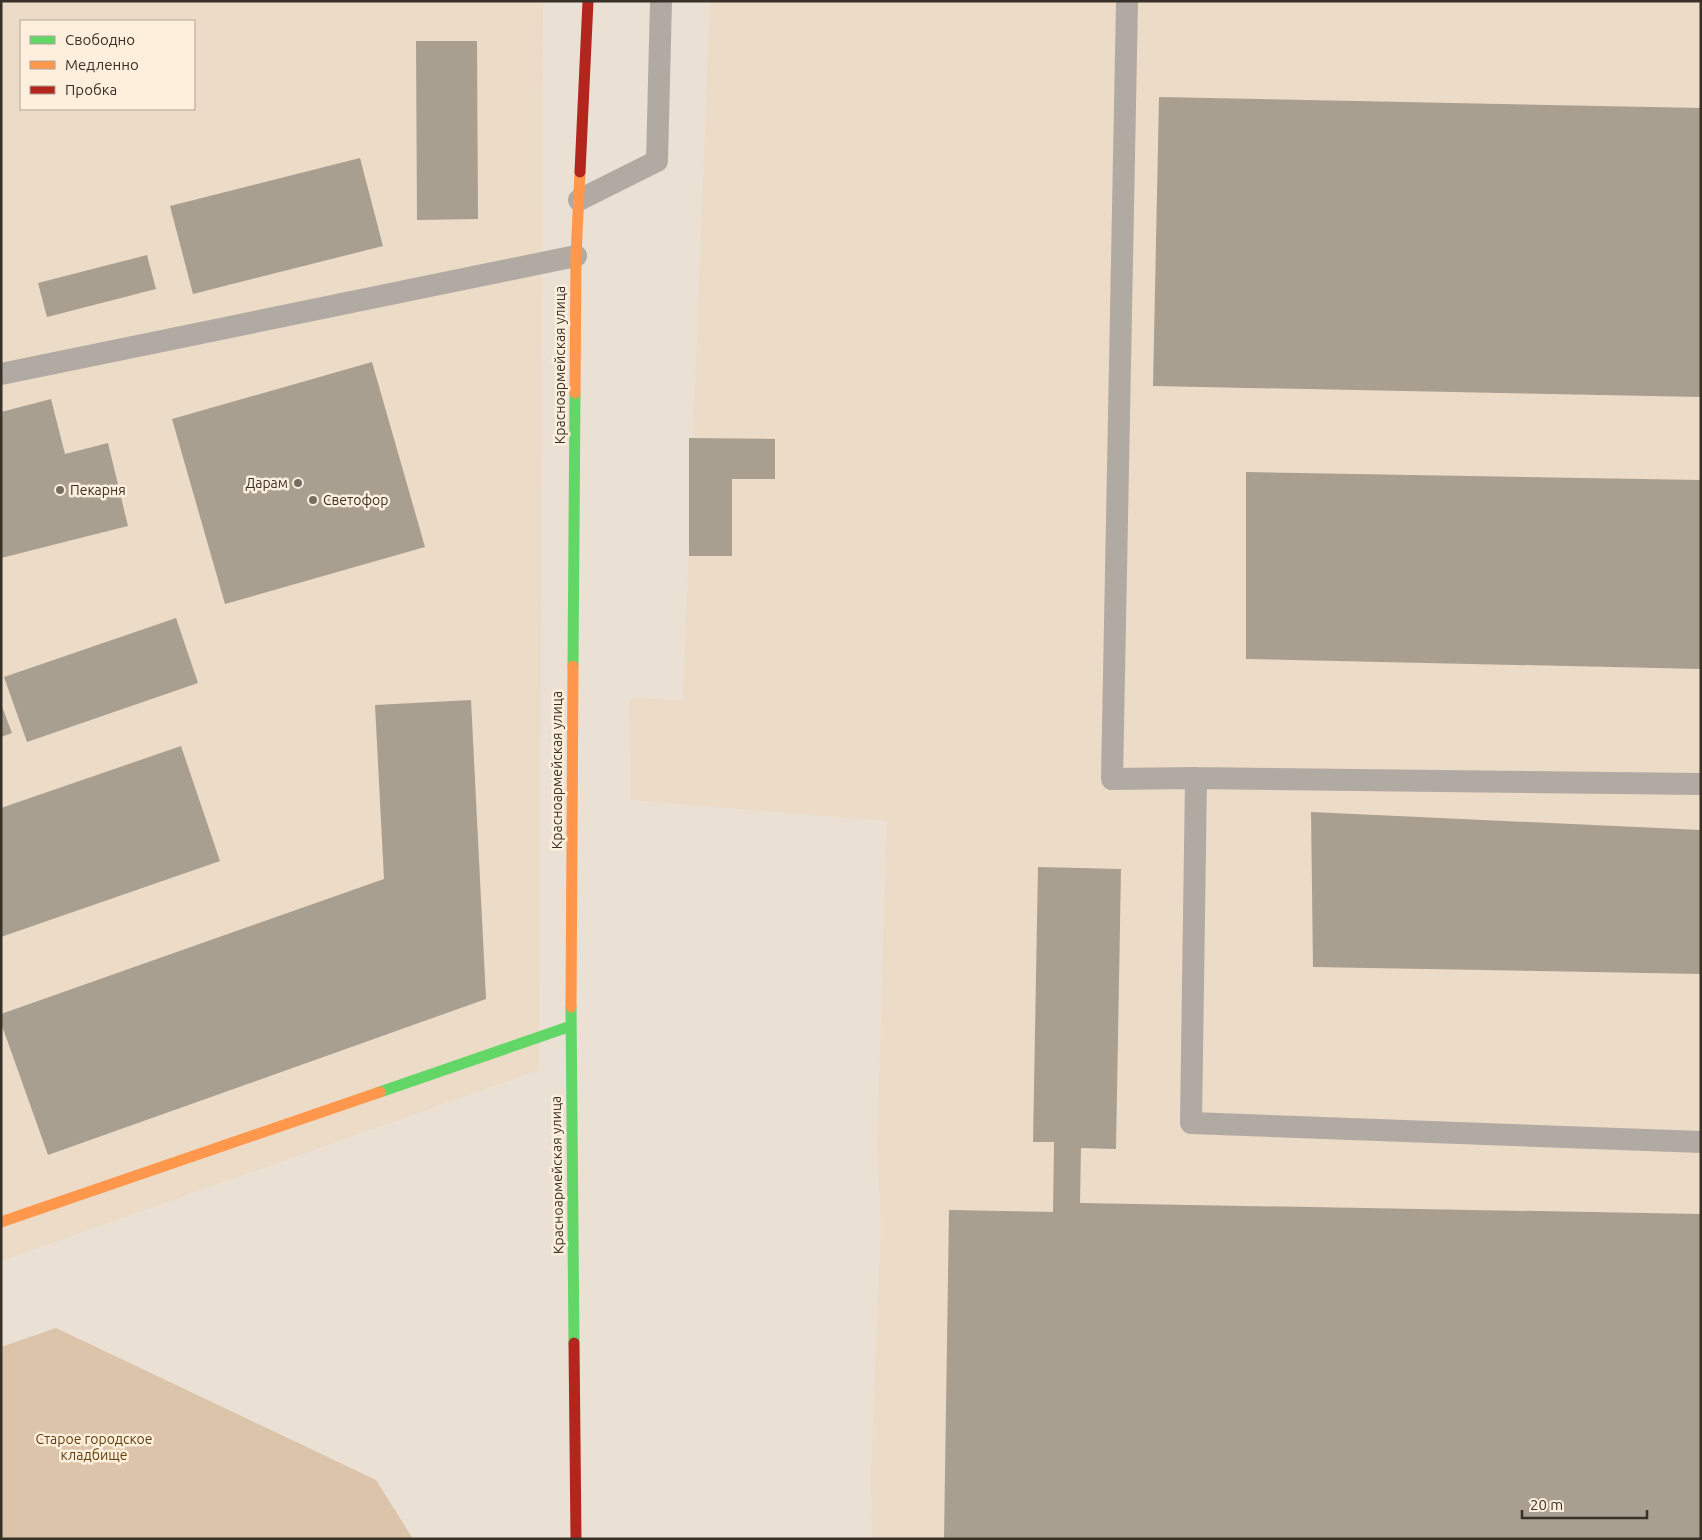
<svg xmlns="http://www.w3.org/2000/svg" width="1702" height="1540" font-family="Ubuntu,sans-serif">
  <rect width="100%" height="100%" fill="#eae0d4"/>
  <path fill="#ecdbc6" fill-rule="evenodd" d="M1,1H543L539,1070L1,1261ZM21,21H194V109H21Z
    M710,1H1701V1539H872L871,1473L881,1223L877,1149L887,821L631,800L630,699L683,700Z"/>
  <path fill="#dbc4a9" d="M56,1328L376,1480L413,1539H1V1347Z"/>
  <path fill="#a99f91" d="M416,41H477L478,219L417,220Z
    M1159,97L1701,108V397L1153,386Z
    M360,158L383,246L193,294L170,206Z
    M147,255L156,289L47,317L38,283Z
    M372,362L425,547L225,604L172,419Z
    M51,399L65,454L108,443L128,526L1,558V412Z
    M689,438L775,439V479H732V556H689Z
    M1246,472L1701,480V669L1246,659Z
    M176,618L198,683L27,742L4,677Z
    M471,700L486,999L48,1155L1,1023V1014L384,879L375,705Z
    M1,704L12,733L1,737Z
    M181,746L220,861L1,937V808Z
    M1311,812L1701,830V974L1313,967Z
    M1038,867L1121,869L1116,1149L1081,1148L1080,1203L1701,1214V1539H944L949,1210L1053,1212L1054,1142H1033Z"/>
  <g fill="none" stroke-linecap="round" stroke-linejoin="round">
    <path stroke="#b0aaa3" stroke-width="22" d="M1127,1L1112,779L1196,778L1701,784
      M579,200L657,161L661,1
      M1,374L576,256
      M1196,778L1191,1123L1701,1142"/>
    <path stroke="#63d668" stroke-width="11" d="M573,666L575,393
      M571,1007L574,1343
      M380,1092L571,1026"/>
    <path stroke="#ff974d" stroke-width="11" d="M575,393L576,256L580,172
      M571,1007L573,666
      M1,1222L380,1092"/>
    <path stroke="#b3261e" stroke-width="11" d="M580,172L588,1
      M574,1343L576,1539"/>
  </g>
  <g fill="#766e64" stroke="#feefdd" stroke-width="2">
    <circle cx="298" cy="483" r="5"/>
    <circle cx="60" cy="490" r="5"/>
    <circle cx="313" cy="500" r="5"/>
  </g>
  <g text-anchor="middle" stroke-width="5" stroke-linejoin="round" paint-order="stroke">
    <g font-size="14" fill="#383128" stroke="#feefdd">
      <text transform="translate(560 365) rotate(-90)" y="5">Красноармейская улица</text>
      <text transform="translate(557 770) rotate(-90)" y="5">Красноармейская улица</text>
      <text transform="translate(557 1175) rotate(-91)" y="5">Красноармейская улица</text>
    </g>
    <g font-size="14" fill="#383128" stroke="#feefdd" text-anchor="start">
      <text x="288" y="488" text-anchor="end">Дарам</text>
      <text x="70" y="495">Пекарня</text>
      <text x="323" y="505">Светофор</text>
    </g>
    <g font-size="14" fill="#603f0d" stroke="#feefdd">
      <text x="94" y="1444">Старое городское<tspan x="94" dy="16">кладбище</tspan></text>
    </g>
  </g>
  <rect width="1702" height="1540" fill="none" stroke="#383128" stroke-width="5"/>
  <rect x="20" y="20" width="175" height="90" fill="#feefdd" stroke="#afa395"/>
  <rect x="30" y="36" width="25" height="8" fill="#63d668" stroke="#afa395"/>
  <text x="65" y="45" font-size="15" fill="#383128">Свободно</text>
  <rect x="30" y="61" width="25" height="8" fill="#ff974d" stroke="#afa395"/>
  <text x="65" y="70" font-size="15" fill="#383128">Медленно</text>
  <rect x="30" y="86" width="25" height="8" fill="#b3261e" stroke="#afa395"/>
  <text x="65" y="95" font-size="15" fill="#383128">Пробка</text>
  <path d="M1522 1510v8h125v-8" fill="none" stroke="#383128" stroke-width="2.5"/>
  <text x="1530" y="1510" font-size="15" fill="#383128" stroke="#feefdd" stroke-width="4" paint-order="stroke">20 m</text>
</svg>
